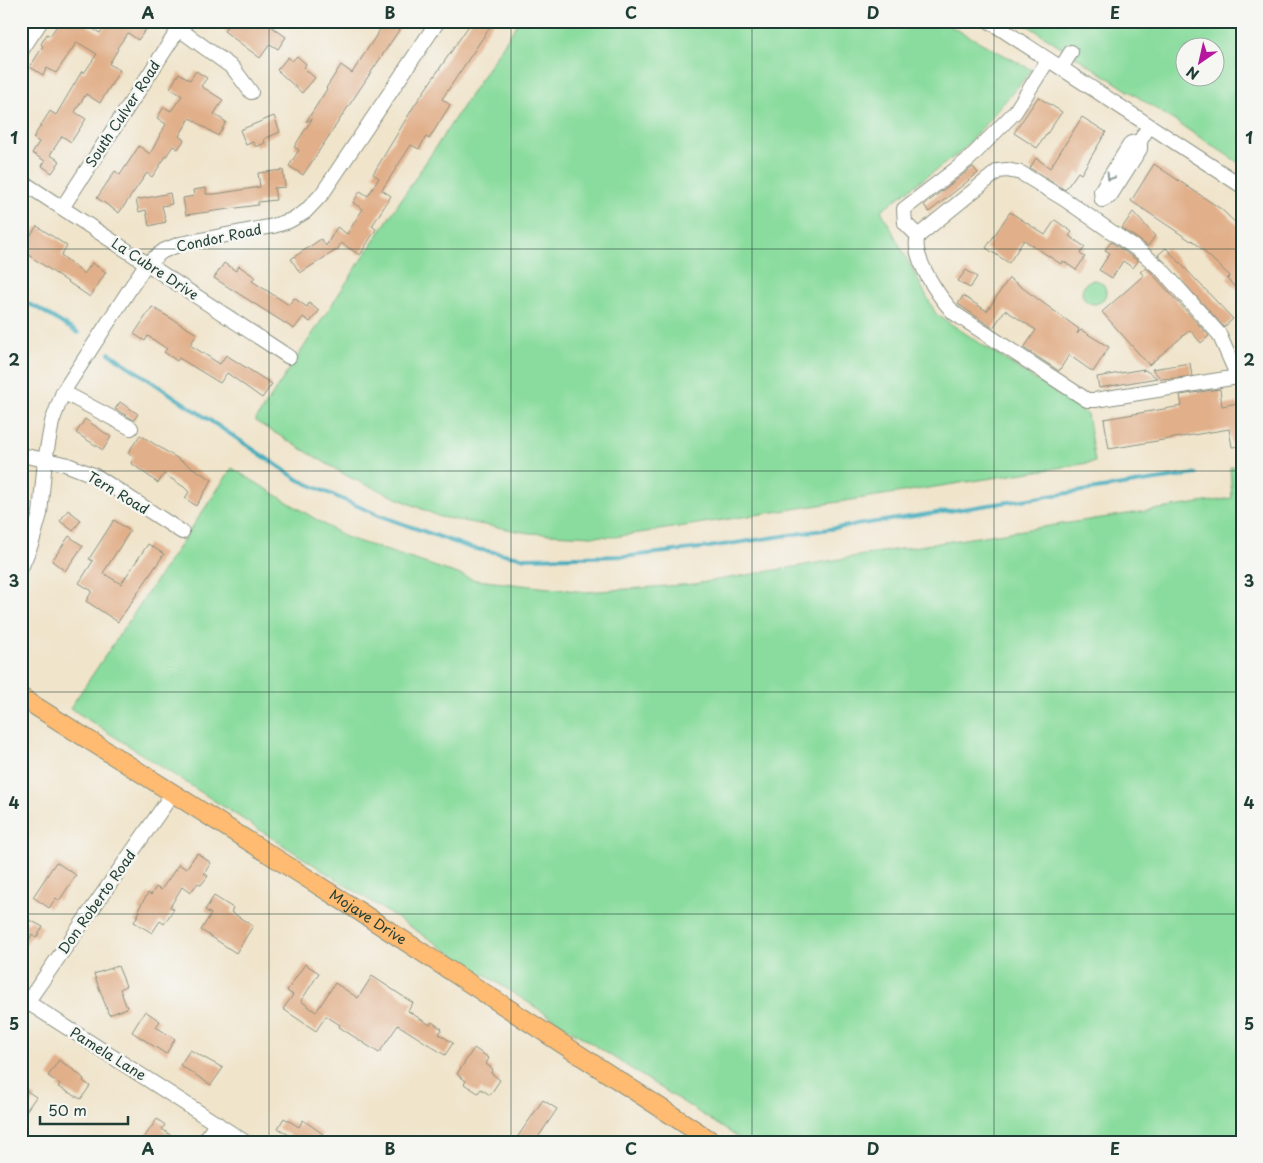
<svg xmlns="http://www.w3.org/2000/svg" width="1263" height="1163" font-family="'Playpen Sans',sans-serif">
  <rect width="100%" height="100%" fill="#f6f6f2"/>
  <filter id="ink" filterUnits="userSpaceOnUse"><feTurbulence type="fractalNoise" baseFrequency=".02" numOctaves="2"/><feDisplacementMap in="SourceGraphic" scale="10" xChannelSelector="R" yChannelSelector="G"/><feConvolveMatrix kernelMatrix="1 2 1 2 8 2 1 2 1" color-interpolation-filters="sRGB"/></filter>
  <filter id="wash" filterUnits="userSpaceOnUse"><feTurbulence type="fractalNoise" baseFrequency=".0096" numOctaves="4" result="noise"/><feDisplacementMap in="SourceGraphic" scale="20" xChannelSelector="R" yChannelSelector="G"/><feGaussianBlur stdDeviation="1.12" result="paint"/><feColorMatrix in="noise" values="0 0 0 0 0 0 0 0 0 0 0 0 0 0 0 0 0 1.4 0 .05"/><feComposite in="paint" operator="in"/></filter>
  <g filter="url(#wash)">
    <rect width="100%" height="100%" fill="#f0e4cb"/>
    <path fill="#89dc9d" stroke="#548c68" fill-rule="evenodd" d="M519,21H947L948,25L1032,70L962,151L881,210L936,314L1087,414L1095,462L614,537L529,533L440,517L349,477L255,421Z
      M1021,21H1242V165L1233,159ZM1186,48H1216V78H1186Z
      M1082 292a12 12 0 1 1 24 0a12 12 0 1 1-24 0Z
      M1230,467H1242V1142H745L70,708L232,468L345,537L476,580L586,592L694,584L899,549L1232,498Z"/>
    <g fill="none" stroke-linecap="round" stroke-linejoin="round">
      <path stroke="#3dabbc" stroke-width="4" d="M21,301L36,307L78,333
        M109,353L299,480L378,515L471,548L526,558L631,556L709,547L1196,474"/>
    </g>
    <g id="blocks">
      <path fill="#e1af89" d="M60,21H80L100,33L109,21H140L148,27L138,40L128,33L117,48L118,49L109,64L120,70L100,103L86,94L75,112L86,119L71,142L62,136L50,155L60,161L52,173L42,166L45,161L32,153L39,142L33,138L50,111L56,115L82,71L84,73L97,54L77,42L56,73L47,68L43,75L30,67L43,46L41,44L47,34L50,36Z
        M230,21H264L286,37L278,49L270,44L260,58L224,31Z
        M370,21H405L303,175L289,166L299,150L294,147L312,119L306,122L327,89L326,88L341,65L352,73L381,28Z
        M472,21H494L442,99L450,105L429,139L426,137L419,149L411,145L382,190L391,196L372,226L376,229L360,255L341,243L338,249L300,273L291,259L321,239L326,246L337,227L347,234L363,209L353,203L360,191L368,196L379,178L373,174L414,106Z
        M297,56L306,64L304,68L315,78L302,93L277,70L288,57L292,61Z
        M196,71L207,78L201,86L223,100L214,114L226,122L218,136L190,118L179,136L184,140L178,149L173,146L152,177L147,173L119,213L97,198L115,171L120,175L139,146L150,154L166,124L157,118L164,107L171,111L182,96L170,88L179,73L190,80Z
        M1038,97L1062,112L1037,148L1014,133Z
        M274,116L280,132L264,139L265,143L256,147L253,142L246,145L240,130Z
        M1082,117L1106,132L1081,174L1078,172L1065,190L1030,168L1036,158L1050,168Z
        M1154,164L1221,209L1242,229V294L1227,279L1230,276L1192,240L1191,241L1131,201Z
        M973,167L978,173L929,212L924,205Z
        M283,170L285,187L274,188L276,200L258,202V205L186,215L183,198L194,196L193,190L206,188V194H215L260,187L258,173Z
        M170,193L172,204L162,206L166,222L149,226L146,210L139,212L136,200Z
        M1010,212L1045,235L1055,220L1072,232L1069,236L1085,247L1080,254L1085,257L1076,270L1063,261L1061,264L1024,240L1009,263L986,248Z
        M1133,212L1155,236L1148,246L1122,228Z
        M37,226L67,246L61,255L84,274L92,263L106,272L90,297L21,250V231L30,236Z
        M1111,242L1138,261L1133,268L1123,261L1112,278L1099,270L1110,253L1105,250Z
        M1166,248L1233,319L1224,327L1158,255Z
        M224,263L236,271L239,266L255,277L252,281L289,305L294,298L307,307L309,303L319,311L310,322L303,317L294,329L214,278Z
        M1146,267L1209,336L1201,343L1190,330L1149,365L1102,312L1144,275L1140,272Z
        M966,270L977,277L970,288L958,281Z
        M1009,278L1079,329L1077,334L1081,330L1109,347L1093,372L1069,355L1059,371L1024,348L1036,330L1005,310L993,328L958,304L963,296L987,311Z
        M152,307L197,334L190,345L220,364L226,355L272,384L262,398L227,373L220,383L179,358L177,361L164,352L167,349L148,336L145,341L134,334Z
        M1190,363L1192,376L1177,378L1161,379L1152,369Z
        M1144,369L1142,371L1145,370L1157,378L1099,388L1097,377Z
        M1220,389L1222,406L1238,403L1242,446L1232,447L1229,429L1109,449L1104,419L1182,406L1180,395Z
        M120,402L138,414L134,420L115,409Z
        M85,419L111,437L103,450L76,433Z
        M140,435L212,480L196,506L185,498L189,492L184,487L164,474L158,483L131,463L134,457L128,453Z
        M68,510L81,520L73,531L60,521Z
        M114,520L130,531L103,573L121,584L148,544L164,554L118,622L86,601L92,591L79,583L93,561L89,559Z
        M69,536L83,546L65,571L52,561Z
        M197,853L211,863L204,873L208,876L201,885L198,883L190,893L182,887L170,907L174,909L164,924L160,921L152,933L134,922L140,911L138,910L148,893L151,895L156,887L161,890L179,864L186,869Z
        M56,862L76,875L59,901L56,898L49,908L33,897Z
        M214,896L233,908L231,912L253,926L236,953L201,930L211,914L205,910Z
        M21,919L28,924L30,920L43,927L36,938L32,935L21,952Z
        M305,964L319,973L301,1001L316,1012L335,983L358,998L372,976L413,1003L408,1011L430,1025L432,1022L442,1029L439,1034L453,1043L445,1055L398,1025L379,1053L339,1027L340,1025L326,1016L316,1031L283,1009L293,995L287,991Z
        M118,966L126,986L120,989L127,1008L109,1015L94,974Z
        M145,1011L160,1021L156,1027L175,1039L166,1054L132,1032Z
        M474,1048L489,1058L486,1064L493,1069L491,1073L500,1080L490,1095L481,1089L478,1093L464,1084L466,1081L457,1074Z
        M190,1050L223,1068L211,1085L180,1065Z
        M59,1060L75,1071L84,1079L83,1081L90,1086L81,1099L58,1087L60,1084L48,1076Z
        M21,1087L36,1097L21,1118Z
        M543,1100L557,1109L535,1142H514Z
        M284,1118L299,1127L303,1120L323,1134L318,1142H300L278,1128Z
        M157,1119L165,1125L162,1129L180,1142H141Z"/>
    </g>
  </g>
  <g filter="url(#ink)">
    <use href="#blocks" fill-opacity="0" stroke="#889080" stroke-width="1"/>
    <g fill="none" stroke-linecap="round" stroke-linejoin="round">
      <g stroke="#889080" stroke-width="16">
        <path id="minor" d="M989,21L1242,186
          M179,29L233,68L251,92
          M21,51L41,21
          M1061,68L1071,52
          M1140,141L1131,143L1101,191L1102,200L1110,196L1140,149V141L1149,126
          M21,181L289,357
          M62,208L184,21
          M918,236L905,223L904,209L969,159L1015,112L1048,60
          M1238,377L1219,334L1162,270L1141,252L1064,199L1021,173L1007,170L998,171L918,236C910,256 940,298 954,313L1087,400H1095L1238,377L1242,376
          M63,392L131,428
          M21,455L65,464L96,476L182,532
          M21,568L32,542L40,514L45,460L52,422L63,392L146,264L163,251L180,244L273,226L289,221L305,212L322,194L438,21
          M21,998L245,1142
          M21,1011L173,793
          M204,1142L217,1123"/>
      </g>
      <g stroke="#889080" stroke-width="20">
        <g id="major">
          <path id="s1" d="M21,697L351,906L713,1142"/>
        </g>
      </g>
      <use href="#minor" stroke="#fff" stroke-width="14"/>
      <use href="#major" stroke="#febb71" stroke-width="18"/>
    </g>
    <defs><path id="oneway-chevron" d="M-2-3.5L2.5 0L-2 3.5" fill="none" stroke-width="1.6" stroke-linecap="round" stroke-linejoin="round" transform="scale(1.25)"/></defs>
    <use stroke="#8f9e9a" href="#oneway-chevron" transform="translate(1110 177) rotate(122)"/>
  </g>
  <path fill="none" stroke="#1f3d34" stroke-width="1" stroke-opacity="0.55" d="M269,21V1142M511,21V1142M752,21V1142M994,21V1142M21,249H1242M21,471H1242M21,692H1242M21,914H1242"/>
  <g text-anchor="middle" stroke-width="5" stroke-linejoin="round" paint-order="stroke">
    <g font-size="14" fill="#1f3d34" stroke="#f6f6f2">
      <text transform="translate(123 114) rotate(-57)" y="5">South Culver Road</text>
      <text transform="translate(219 238) rotate(-12)" y="5">Condor Road</text>
      <text transform="translate(155 269) rotate(33)" y="5">La Cubre Drive</text>
      <text transform="translate(118 493) rotate(31)" y="5">Tern Road</text>
      <text transform="translate(97 902) rotate(-55)" y="5">Don Roberto Road</text>
      <text dy="5" stroke="none"><textPath href="#s1" startOffset="411">Mojave Drive</textPath></text>
      <text transform="translate(108 1054) rotate(32)" y="5">Pamela Lane</text>
    </g>
  </g>
  <rect width="1263" height="1163" fill="none" stroke="#f6f6f2" stroke-width="55"/>
  <g transform="translate(1200 62) rotate(214)"><circle r="24" fill="#f6f6f2" stroke="#a0aca6"/>
  <path d="M0-4L9 19L0 12L-9 19Z" fill="#b5179e"/>
  <text y="-8" font-size="14" font-weight="bold" text-anchor="middle" fill="#1f3d34">N</text>
  </g>
  <path d="M40 1116v8h88v-8" fill="none" stroke="#1f3d34" stroke-width="2.5"/>
  <text x="48" y="1116" font-size="15" fill="#1f3d34" stroke="#f6f6f2" stroke-width="4" paint-order="stroke">50 m</text>
  <rect x="28" y="28" width="1208" height="1108" fill="none" stroke="#1f3d34" stroke-width="2"/>
  <g font-size="16" text-anchor="middle" font-weight="bold" fill="#1f3d34">
    <text x="148" y="19">A</text>
    <text x="390" y="19">B</text>
    <text x="631" y="19">C</text>
    <text x="873" y="19">D</text>
    <text x="1115" y="19">E</text>
    <text x="14" y="144">1</text>
    <text x="1249" y="144">1</text>
    <text x="14" y="366">2</text>
    <text x="1249" y="366">2</text>
    <text x="14" y="587">3</text>
    <text x="1249" y="587">3</text>
    <text x="14" y="809">4</text>
    <text x="1249" y="809">4</text>
    <text x="14" y="1030">5</text>
    <text x="1249" y="1030">5</text>
    <text x="148" y="1155">A</text>
    <text x="390" y="1155">B</text>
    <text x="631" y="1155">C</text>
    <text x="873" y="1155">D</text>
    <text x="1115" y="1155">E</text>
  </g>
</svg>
